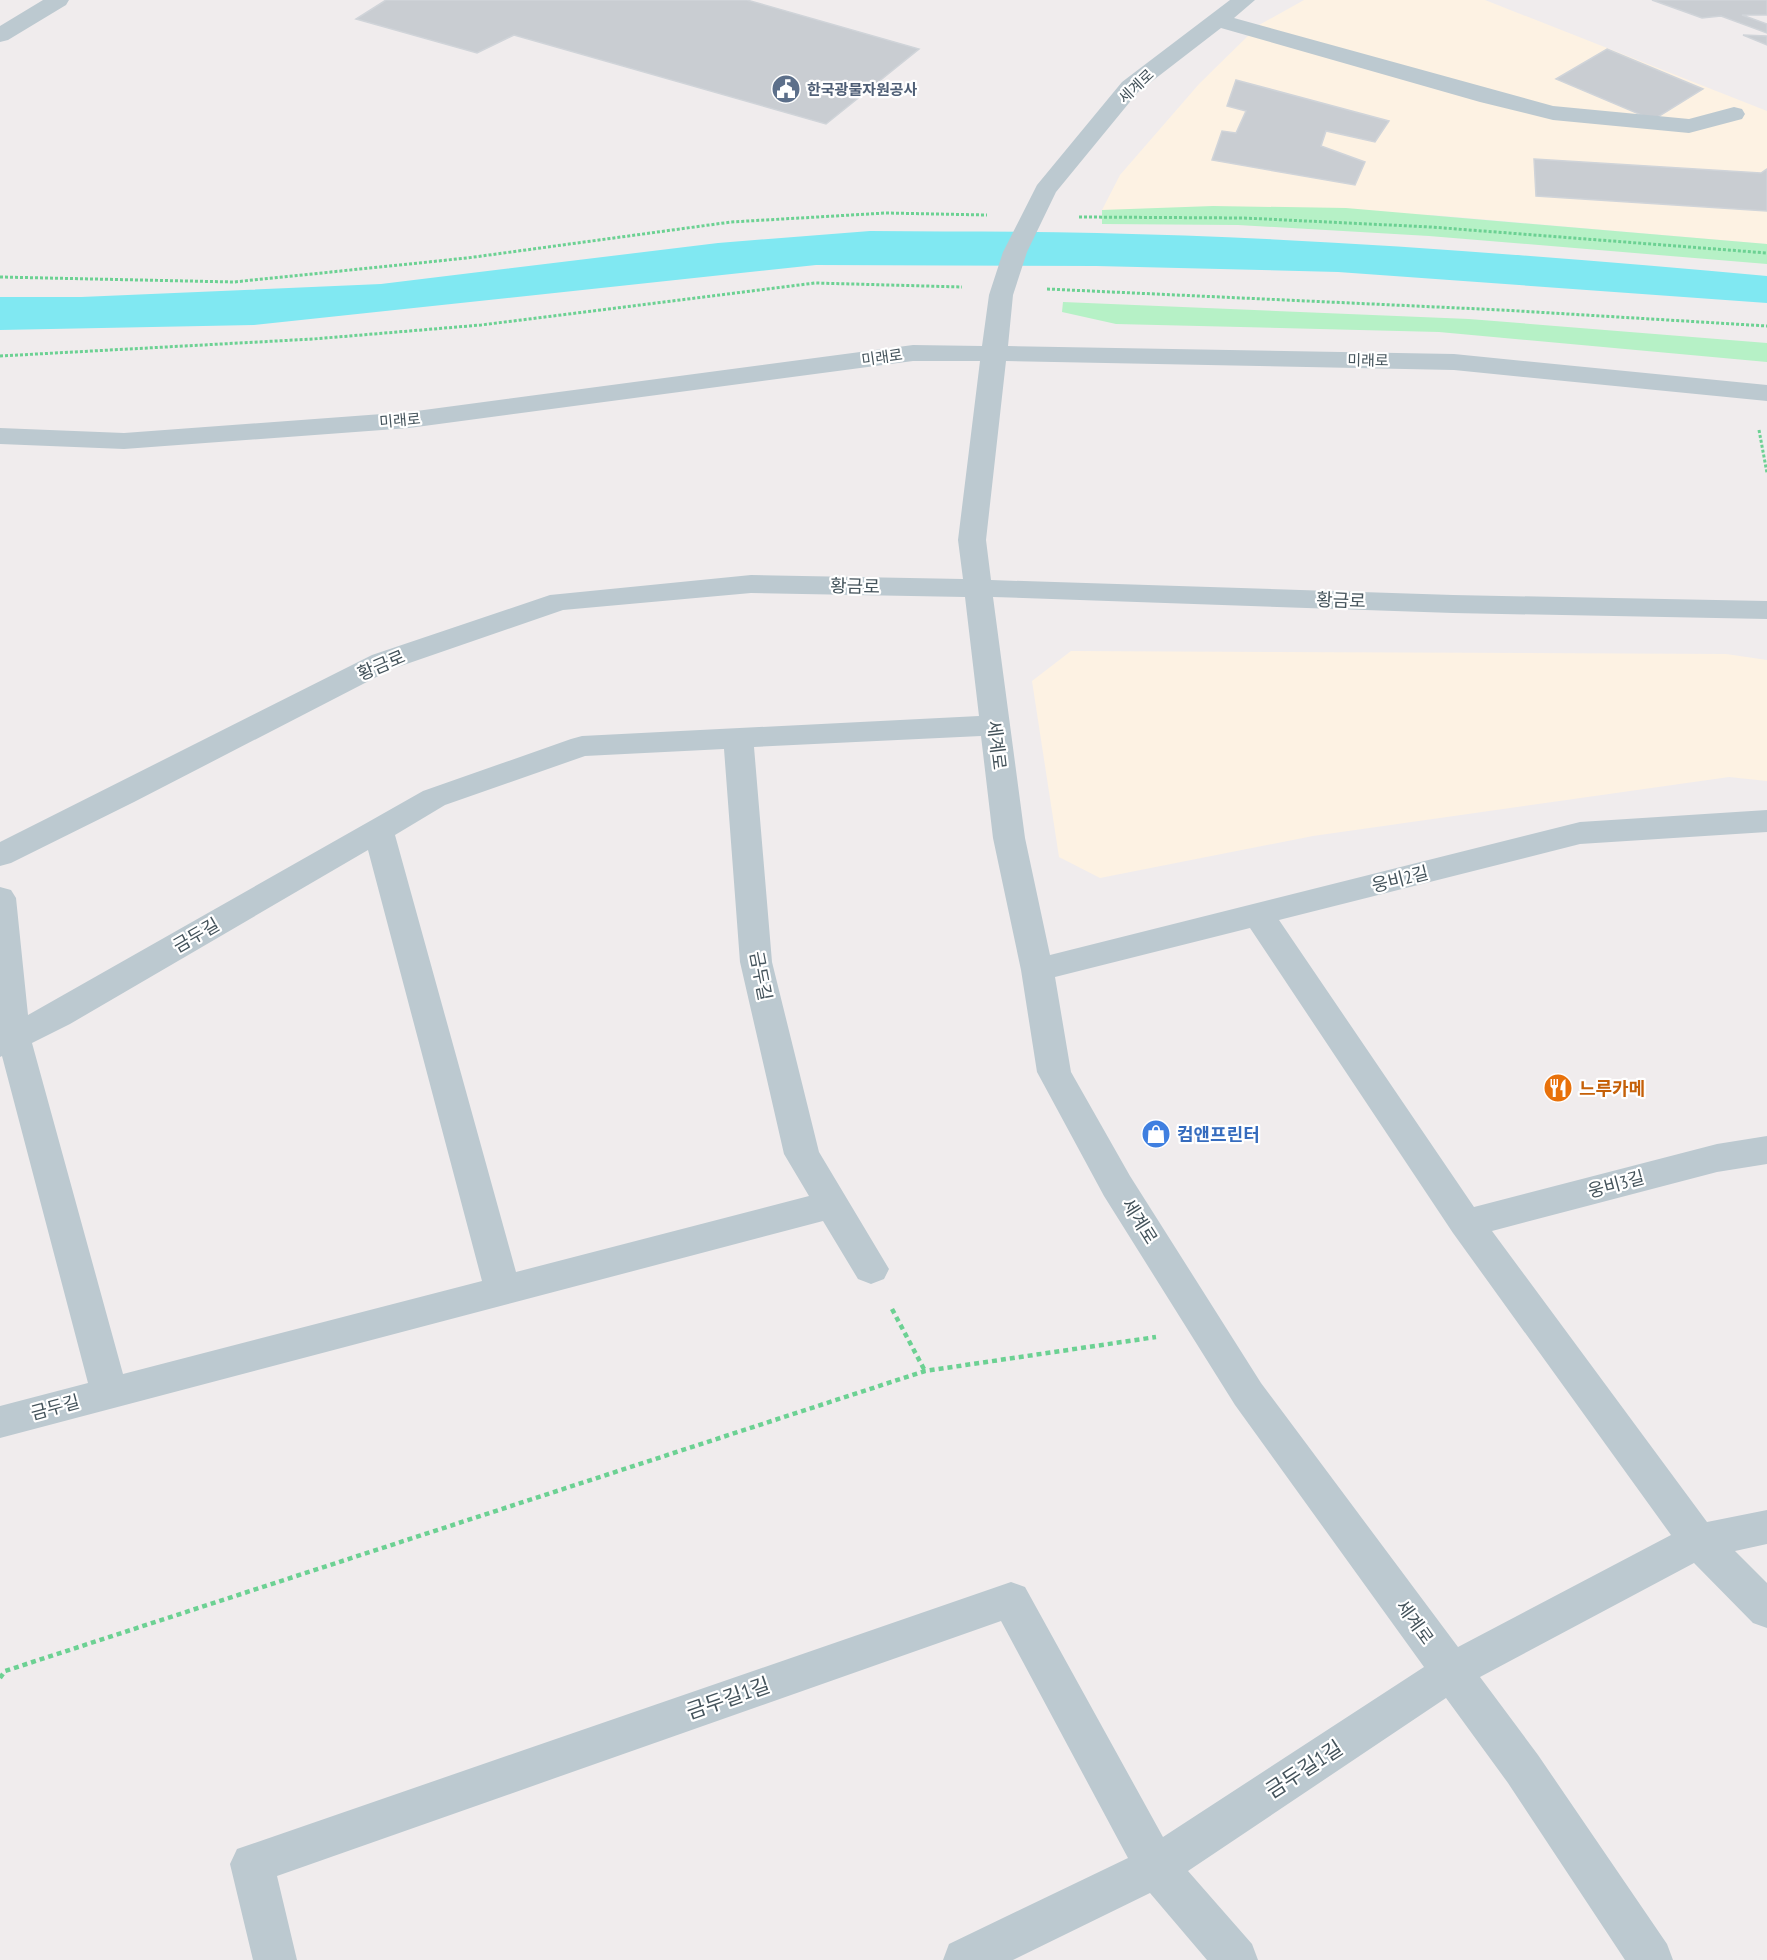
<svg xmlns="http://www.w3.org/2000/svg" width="1767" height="1960" font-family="'PT Sans Narrow','Noto Sans KR',sans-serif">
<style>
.commercial{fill:#fdf2e3}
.green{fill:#b6f1c6}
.water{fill:#80e8f2}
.building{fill:#c9cdd2;stroke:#d0d4d9;stroke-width:1.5}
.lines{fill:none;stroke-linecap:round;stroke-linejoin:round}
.path-far1{stroke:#6cd193;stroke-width:3;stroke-dasharray:3 2;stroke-linecap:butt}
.path{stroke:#6cd193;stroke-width:4.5;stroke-dasharray:5 4;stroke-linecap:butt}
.minor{fill:#bcc9d0;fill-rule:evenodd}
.labels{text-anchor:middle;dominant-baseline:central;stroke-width:4.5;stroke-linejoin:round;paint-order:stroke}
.far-street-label{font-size:15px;fill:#44535b;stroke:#fff}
.far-service-label{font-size:15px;font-weight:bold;fill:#4e5e75;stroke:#fff;text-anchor:start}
.street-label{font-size:18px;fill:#44535b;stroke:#fff}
.food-label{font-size:18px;font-weight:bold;fill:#c56008;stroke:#fff;text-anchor:start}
.shop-label{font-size:18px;font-weight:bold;fill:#366cbe;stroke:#fff;text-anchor:start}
.near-street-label{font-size:21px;fill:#44535b;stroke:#fff}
</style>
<rect width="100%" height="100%" fill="#f0eced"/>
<!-- commercial -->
<path class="commercial" d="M1304 0H1485L1767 111V244L1433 215 1102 210 1120 175 1199 84 1259 25Z
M1071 651 1726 654 1767 660V781L1729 777 1313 836 1100 878 1059 857 1032 681Z"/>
<!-- green -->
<path class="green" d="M1213 206 1346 208 1767 244V264L1429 236 1238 225 1102 224V210Z
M1063 302 1469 319 1767 343V362L1439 332 1116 324 1062 312Z"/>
<!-- water -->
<path class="water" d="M870 231C946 232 1021 231 1097 233 1321 238 1544 256 1767 276V303L1338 272 1096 266 816 265 254 325 0 330V297H81L381 284 718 243Z"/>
<!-- building -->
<path class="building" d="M386 0H747L919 49 826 124 514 35 477 53 356 19Z
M1652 0H1767V15H1742L1767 24V33L1721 16 1702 18Z
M1743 35 1767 36V45Z
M1607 49 1703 89 1653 120 1556 79Z
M1236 80 1389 121 1375 142 1326 131 1321 146 1365 162 1355 185 1212 160 1222 131 1236 133 1246 111 1227 106Z
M1534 159 1761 173 1767 169V211L1536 196Z"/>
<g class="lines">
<!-- path-far1 -->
<path class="path-far1" d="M1079 217 1244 218 1431 227 1767 253
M0 277 234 282 467 258 731 222 886 213 987 215
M1047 289 1502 310 1767 326
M0 356 313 339 481 325 815 283 962 287
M1759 430 1767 473"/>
<!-- path -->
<path class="path" d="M892 1309 925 1371
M0 1678 5 1671 925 1371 1156 1337"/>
<!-- minor -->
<path class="minor" d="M43 0H69L66 5 8 40 0 42V26Z
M1230 0H1255L1234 18 1553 106 1689 119 1734 107 1742 109 1745 114 1742 119 1689 133 1553 120 1480 102 1221 28 1138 92 1056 192 1027 252 1013 295 1008 346 1454 354 1767 385V401L1454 370 1006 361 986 540 991 580 1453 595 1767 601V619L1453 613 993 597 1025 838 1050 955 1580 822 1767 810V832L1580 844 1279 920 1474 1207 1717 1144 1767 1136V1164L1717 1172 1492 1231 1707 1522 1767 1510V1544L1735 1551 1767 1583V1628L1753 1623 1694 1563 1480 1677 1538 1755 1667 1944 1673 1960H1625L1508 1783 1446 1698 1188 1871 1252 1944 1258 1960H1207L1150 1893 1013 1960H943L949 1944 1128 1858 1001 1621 277 1876 297 1960H253L230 1864 237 1849 1011 1582 1025 1587 1163 1837 1424 1667 1235 1405 1104 1196 1037 1072 1021 970 993 838 981 736 754 747 772 962 819 1152 889 1269 884 1279 871 1284 858 1279 823 1221 0 1438V1406L88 1383 2 1056 0 1057V887L11 890 16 898 28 1015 423 791 571 739 582 736 979 716 965 597 751 593 563 610 392 669 134 802 11 863 0 866V842L372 655 550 595 751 575 963 579 958 540 980 361H913L409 428 124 449 0 444V428L124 433 409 412 913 345 982 346 989 295 1003 252 1037 185 1122 82ZM724 749 740 962 784 1154 809 1196 516 1272 395 835 445 805 585 756ZM368 850 482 1281 123 1374 32 1043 70 1024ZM1250 928 1453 1233 1671 1535 1458 1647 1261 1383 1130 1176 1071 1072 1055 977Z"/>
</g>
<!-- icons -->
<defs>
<g id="civic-disc" transform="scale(1.5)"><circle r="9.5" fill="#5c6f8a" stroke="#fff"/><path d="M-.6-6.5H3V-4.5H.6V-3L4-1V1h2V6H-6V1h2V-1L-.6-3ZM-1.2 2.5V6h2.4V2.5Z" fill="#fff"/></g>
<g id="restaurant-disc" transform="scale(1.5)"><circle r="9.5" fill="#e8710a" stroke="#fff"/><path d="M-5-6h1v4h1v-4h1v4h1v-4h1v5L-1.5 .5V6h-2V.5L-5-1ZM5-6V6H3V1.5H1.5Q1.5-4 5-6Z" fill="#fff"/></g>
<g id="shop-disc" transform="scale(1.5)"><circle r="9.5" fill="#3f7fe0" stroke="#fff"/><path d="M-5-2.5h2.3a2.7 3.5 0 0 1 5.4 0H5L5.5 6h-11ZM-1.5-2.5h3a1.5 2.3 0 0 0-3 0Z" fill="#fff"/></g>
</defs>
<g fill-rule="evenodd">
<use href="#civic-disc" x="786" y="89"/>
<use href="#restaurant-disc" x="1558" y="1088"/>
<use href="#shop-disc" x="1156" y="1134"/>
</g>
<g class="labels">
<!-- far-street labels -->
<g class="far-street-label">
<text transform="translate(1136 86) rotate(-43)">세계로</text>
<text transform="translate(882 357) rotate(-8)">미래로</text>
<text transform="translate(1368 360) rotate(1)">미래로</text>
<text transform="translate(400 420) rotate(-5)">미래로</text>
</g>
<!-- far-service labels -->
<g class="far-service-label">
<text x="807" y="89">한국광물자원공사</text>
</g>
<!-- street labels -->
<g class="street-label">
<text transform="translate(855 586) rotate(1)">황금로</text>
<text transform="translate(1341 600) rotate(2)">황금로</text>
<text transform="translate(381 665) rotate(-23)">황금로</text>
<text transform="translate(997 745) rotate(83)">세계로</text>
<text transform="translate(1400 879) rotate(-14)">웅비2길</text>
<text transform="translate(196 935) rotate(-30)">금두길</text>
<text transform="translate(761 976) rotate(79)">금두길</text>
<text transform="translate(1616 1184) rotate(-15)">웅비3길</text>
<text transform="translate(1140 1221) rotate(58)">세계로</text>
<text transform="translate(55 1407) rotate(-15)">금두길</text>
<text transform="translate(1415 1622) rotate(54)">세계로</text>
</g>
<!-- food labels -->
<g class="food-label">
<text x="1579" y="1088">느루카메</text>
</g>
<!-- shop labels -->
<g class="shop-label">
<text x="1177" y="1134">컴앤프린터</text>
</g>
<!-- near-street labels -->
<g class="near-street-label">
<text transform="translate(728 1698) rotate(-19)">금두길1길</text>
<text transform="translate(1304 1769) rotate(-33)">금두길1길</text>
</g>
</g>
</svg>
